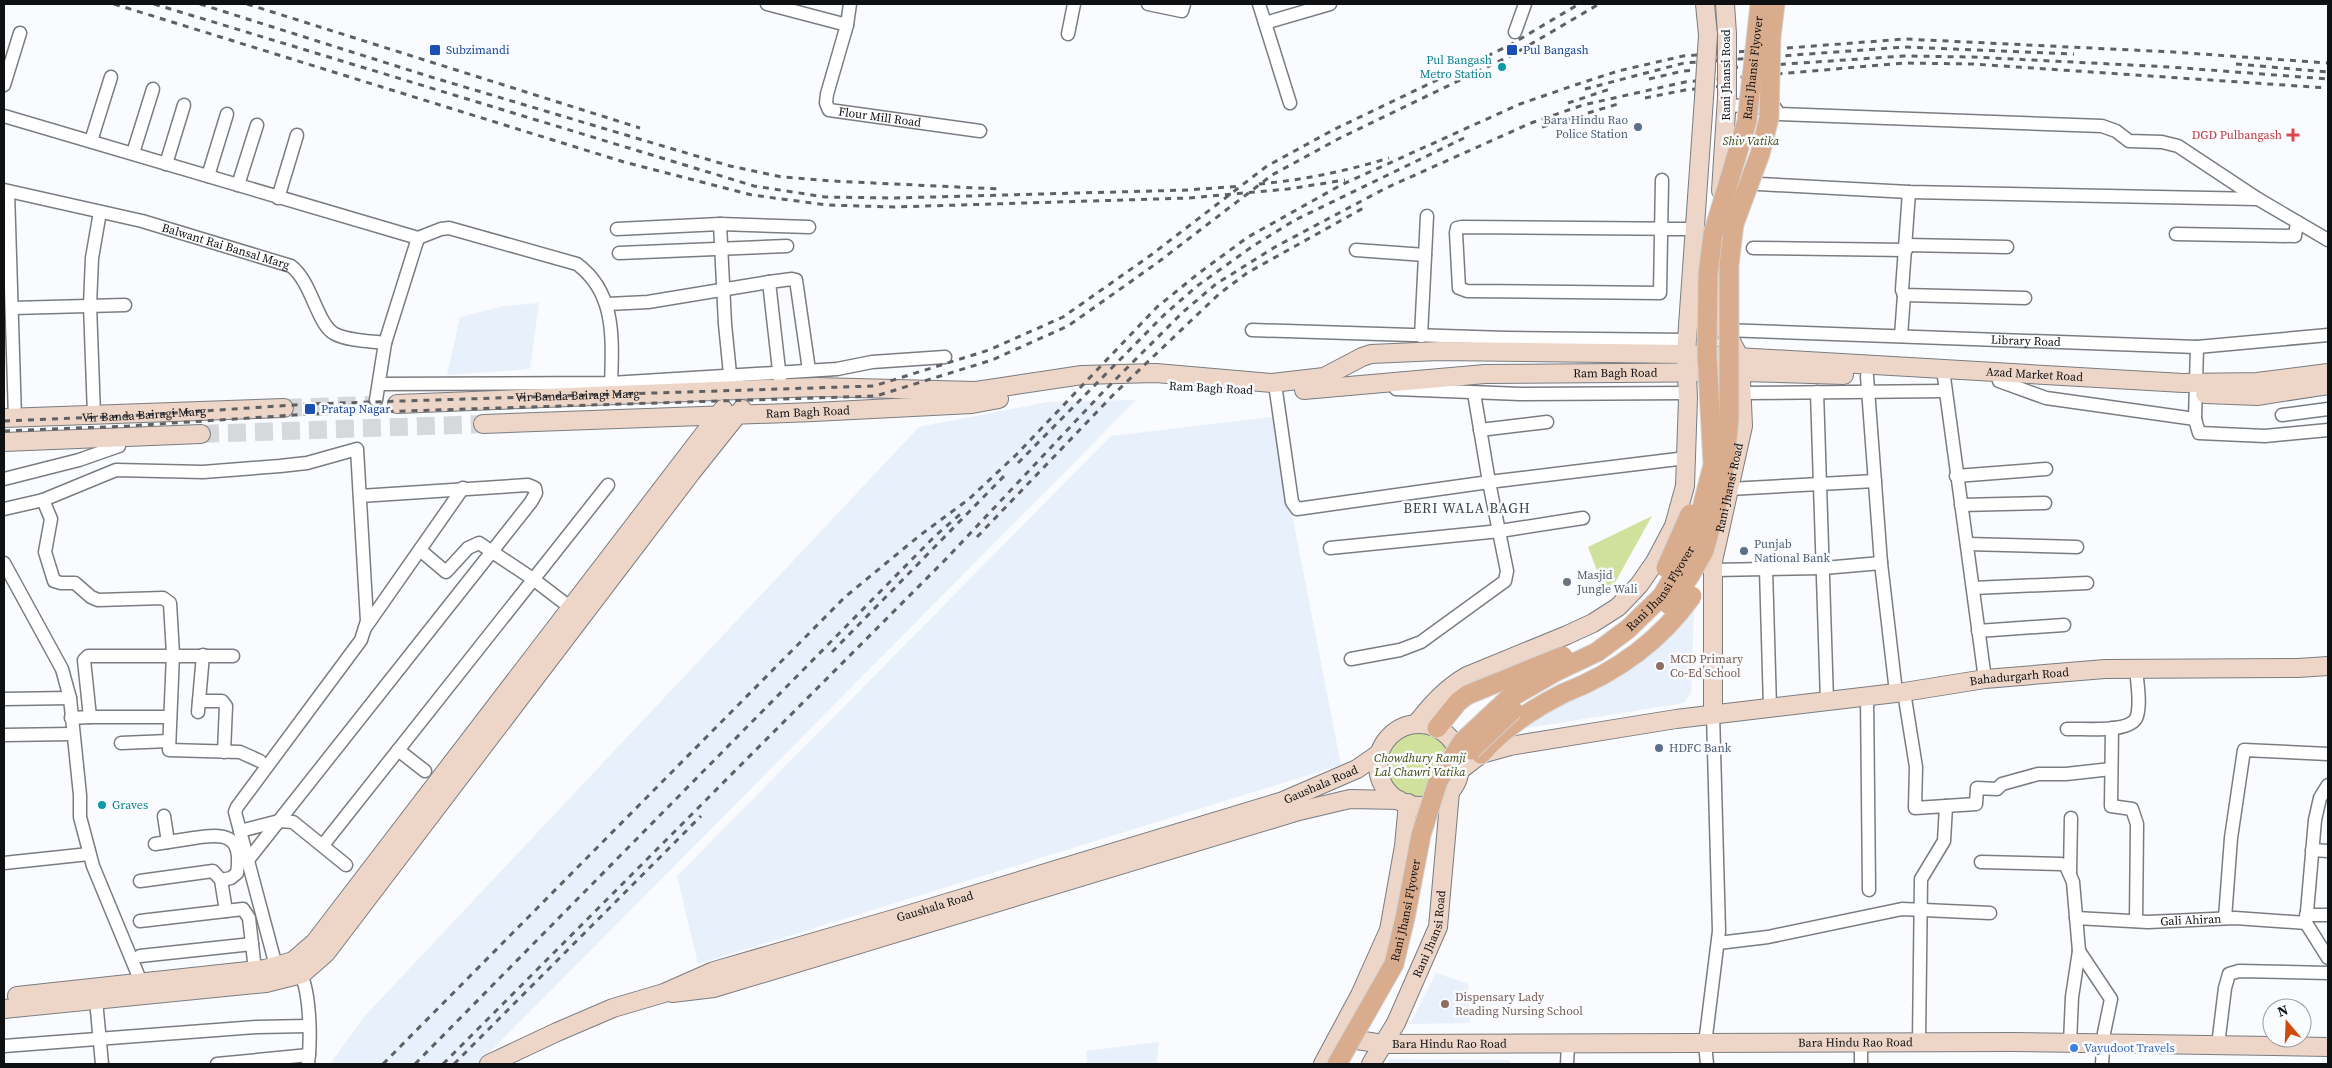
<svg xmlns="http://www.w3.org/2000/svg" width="2332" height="1068" font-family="'Source Serif 4',serif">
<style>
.built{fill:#e7f0fb}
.green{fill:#cfe19c}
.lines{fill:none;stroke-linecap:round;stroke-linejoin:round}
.secondary-tunnel{stroke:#d6d8db;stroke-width:18;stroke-dasharray:18 9;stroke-linecap:butt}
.street-casing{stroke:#797d81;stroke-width:15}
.secondary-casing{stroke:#797d81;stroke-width:20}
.primary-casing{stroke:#d4d4d4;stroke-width:21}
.street{stroke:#fff;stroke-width:12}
.secondary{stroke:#edd5c7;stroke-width:18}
.primary{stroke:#daac8e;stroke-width:19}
.rail{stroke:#5f6063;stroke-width:3;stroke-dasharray:6 6;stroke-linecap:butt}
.secondary-bridge-casing{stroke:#797d81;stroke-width:20;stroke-linecap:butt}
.primary-bridge-casing{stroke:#d4d4d4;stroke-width:21;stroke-linecap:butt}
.secondary-bridge{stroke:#edd5c7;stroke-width:18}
.primary-bridge{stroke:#daac8e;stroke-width:19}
.transit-dot{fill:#1a4fb4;stroke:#f9fbfe;stroke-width:2}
.culture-dot{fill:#0f9aa8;stroke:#f9fbfe;stroke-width:2}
.service-dot{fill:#5c6f8a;stroke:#f9fbfe;stroke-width:2}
.health-dot{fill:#e0444e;stroke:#f9fbfe;stroke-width:2}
.worship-dot{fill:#6b7280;stroke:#f9fbfe;stroke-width:2}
.education-dot{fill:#8d6e63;stroke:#f9fbfe;stroke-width:2}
.shop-dot{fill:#3f7fe0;stroke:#f9fbfe;stroke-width:2}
.labels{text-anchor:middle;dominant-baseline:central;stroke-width:5;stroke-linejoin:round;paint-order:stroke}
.transit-label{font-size:12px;fill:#164399;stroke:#f9fbfe;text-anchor:start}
.culture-label{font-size:12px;fill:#0d838f;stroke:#f9fbfe;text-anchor:end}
.street-label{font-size:12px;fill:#0f1012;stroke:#f9fbfe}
.service-label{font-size:12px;fill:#4e5e75;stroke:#f9fbfe;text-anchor:start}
.health-label{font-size:12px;fill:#be3a42;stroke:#f9fbfe;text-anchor:end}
.park-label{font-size:12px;font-style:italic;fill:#3a4607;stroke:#f9fbfe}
.worship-label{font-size:12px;fill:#5b616d;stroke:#f9fbfe;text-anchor:start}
.education-label{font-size:12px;fill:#785e54;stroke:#f9fbfe;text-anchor:start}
.shop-label{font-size:12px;fill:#366cbe;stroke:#f9fbfe;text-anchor:start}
.neighbourhood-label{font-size:14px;letter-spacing:1px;fill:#3b3e42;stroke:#f9fbfe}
</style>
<rect width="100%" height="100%" fill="#f9fbfe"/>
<!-- built -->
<path class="built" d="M539 303 530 369 447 375 460 317 504 306Z
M1136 400 478 1064H330L363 1018 919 427 1048 402Z
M1273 417 1341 765 698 964 677 876 1111 436Z
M1689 611H1694L1691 693 1684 703 1521 729Z
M1436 973 1468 984 1470 1023 1410 1024Z
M1159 1042 1157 1064H1087L1086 1051Z
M1389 1059 1510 1060V1064H1386Z"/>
<!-- green -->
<path class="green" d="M1652 516 1607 597 1588 547Z
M1387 764a33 33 0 1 1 66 0a33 33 0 1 1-66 0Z"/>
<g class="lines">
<!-- secondary-tunnel -->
<path class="secondary-tunnel" d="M284 408 397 404
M201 434 483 424"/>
<!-- street casing -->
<g class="street-casing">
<g id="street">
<path d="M767 4 847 25"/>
<path id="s1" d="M850 4 847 25 827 94 826 103 829 110 980 131"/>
<path d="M1148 4 1182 11 1184 4"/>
<path d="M1259 4 1290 103"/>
<path d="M1265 23 1330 4"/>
<path d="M1515 32 1525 4"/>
<path d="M1068 34 1074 4"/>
<path d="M4 85 20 33"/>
<path d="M1726 105 1775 108 1779 114 2102 126 2116 131 2129 141 2162 142 2178 146 2258 199 2328 240"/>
<path d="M4 116 418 238 441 229 449 228 577 264C620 296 611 348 611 395"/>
<path d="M91 141 111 77"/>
<path d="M133 153 153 89"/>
<path d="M166 164 184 105"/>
<path d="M208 176 227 114"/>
<path d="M1662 180 1660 293 1467 291 1459 288 1456 233 1457 228 1462 227 1695 229"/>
<path d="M1759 184 1909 192 2258 199"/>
<path d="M238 185 257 125"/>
<path id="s2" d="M4 190 142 221 291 266C312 282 317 325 335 334 349 341 369 341 385 343L376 400"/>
<path d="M8 192 15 418"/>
<path d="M1909 192 1902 290 1904 295 2025 298"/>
<path d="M278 198 297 135"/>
<path d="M720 224 725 324 731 384"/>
<path d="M617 229 720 224 809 227"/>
<path d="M2176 234 2295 236 2297 222"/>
<path d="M1906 245 2007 247"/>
<path d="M1753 248 1906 250"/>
<path d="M1356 250 1425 255"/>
<path d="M619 253 787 246"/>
<path d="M608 304 648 302 769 282"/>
<path d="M12 308 125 305"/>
<path d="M1252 330 1506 338 1687 340"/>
<path id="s3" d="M1724 330 2197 347 2328 335"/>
<path d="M1421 336 1427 216"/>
<path d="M1901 336 1904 295"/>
<path d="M385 343 418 238"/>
<path d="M2197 347 2195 419 2199 433 2265 436 2328 430"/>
<path d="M1867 376 1881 563 1896 692"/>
<path d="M1944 377 1985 679"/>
<path d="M780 379 769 282 792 279 796 280 809 370"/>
<path d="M1999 381 2046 398 2195 419"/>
<path d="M379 384 611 383 837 369 872 362 945 357"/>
<path d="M1396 389 1520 394 1687 393"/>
<path d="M1276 391 1292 502 1297 509 1489 482 1686 458"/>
<path d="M1817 392 1827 701"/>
<path d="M1742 393 1945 391"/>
<path d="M94 415 90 305 92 258 100 212"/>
<path d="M2282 415 2328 409"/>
<path d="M1480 430 1547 422"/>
<path d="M1956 476 2046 469"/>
<path d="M4 479 79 460 119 446"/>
<path d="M1729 489 1875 481"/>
<path d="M43 500 51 519 45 552 54 581 61 583H75L91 597 98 600 163 598 170 603 173 654 169 750 240 752 260 761"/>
<path d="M1961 505 2045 503"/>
<path d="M4 509 43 500 116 470 203 472 280 466 307 463 357 449 367 621 361 640 237 807 235 812 276 966"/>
<path d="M1967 544 2077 547"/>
<path d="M1330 548 1500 531 1583 518"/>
<path d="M420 550 446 572 468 548 479 543 533 579 571 608"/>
<path d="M4 563 62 669 70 698 80 795V817L93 866 141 982"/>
<path d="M1766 569 1770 707"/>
<path d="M1713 570 1824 568 1881 563"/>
<path d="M1973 588 2087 583"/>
<path d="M365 628 463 488"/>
<path d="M1978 631 2064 625"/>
<path d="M1351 659 1400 650 1421 642 1505 581 1507 571 1489 482 1474 393"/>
<path d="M1904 692 1916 767 1915 808 1946 806 1944 841 1921 879 1919 1043"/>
<path d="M1867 696 1869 890"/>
<path d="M4 699 70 698"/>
<path d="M199 701H222L226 706 224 752"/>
<path d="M198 712 203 655"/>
<path d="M90 717H170"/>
<path d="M71 718 90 717 84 660 88 656H233"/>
<path d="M2112 728 2111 806 2132 809 2137 824 2136 921"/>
<path d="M2067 729C2083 728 2132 734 2137 716 2141 702 2137 683 2136 668"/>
<path d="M4 735 72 734"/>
<path d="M121 743 169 741"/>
<path d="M398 750 425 771"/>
<path d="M2328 785 2320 798 2315 820 2306 923 2328 958"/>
<path d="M1946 806 1976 804 1977 788 1997 789 2002 784 2038 774H2066L2111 769"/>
<path d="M164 816 168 842"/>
<path d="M240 831 279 821 293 822 346 865"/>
<path d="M155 844C168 842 181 840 194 838 224 833 243 834 237 873L231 878 221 880"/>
<path d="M323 845 608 485"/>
<path d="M2312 850 2328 851"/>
<path d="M248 860 531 502 536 493 535 488 528 485 360 496"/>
<path d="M1981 862 2061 864 2066 866 2073 882 2079 951 2072 997 2070 1043"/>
<path d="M4 863 89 854"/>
<path d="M2070 873 2071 818"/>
<path d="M140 881 213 871 221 880 226 911"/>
<path d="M2306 915H2328"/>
<path id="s4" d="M2076 918 2148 922 2235 918 2306 923"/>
<path d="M2225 918 2231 838 2244 750 2328 754"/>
<path d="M140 921 243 909 249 918 255 970"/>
<path d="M1718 943 1768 937 1902 909 1990 913"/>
<path d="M2079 951 2111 999 2104 1033 2102 1064"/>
<path d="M140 956 252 944"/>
<path d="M297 967C311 986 311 1041 308 1064"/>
<path d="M96 1000 102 1064"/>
<path d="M1861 1043V1064"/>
<path d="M2218 1045 2225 988 2229 974 2239 971 2328 973"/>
<path d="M4 1046 257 1027 308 1026"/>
<path d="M217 1064 309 1055"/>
<path d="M1567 1064 1568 1044"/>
<path d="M1707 1064 1705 1044 1719 931 1713 714"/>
</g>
</g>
<!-- secondary casing -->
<g class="secondary-casing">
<g id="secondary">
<path d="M1705 4 1708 35"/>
<path d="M1725 4 1727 34"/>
<path d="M1721 191 1727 97"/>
<path id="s5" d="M1304 390 1485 374 1742 372 1844 375"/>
<path d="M2205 394 2257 396 2328 385"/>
<path id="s6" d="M397 404 816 387 976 391 1082 375 1156 373 1272 383 1324 377 1362 357 1371 354 1439 351 1686 354 2183 383 2257 382 2328 373"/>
<path d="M4 418 284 408"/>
<path id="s7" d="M483 424 814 412 972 404 999 399"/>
<path d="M4 442 201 434"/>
<path id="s8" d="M1713 714V561L1743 426 1740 358 1719 319 1718 245"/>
<path d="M1416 724C1432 704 1446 688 1467 676L1567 635 1593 623 1618 607 1639 585 1655 562 1674 526 1685 486 1688 398 1686 354 1704 98"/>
<circle cx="1419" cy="765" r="41"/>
<path id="s9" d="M1459 771 1481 754 1510 746 1676 719 1904 692 1985 679 2105 669 2298 668 2328 666"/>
<path d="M672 993 714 988 1299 811 1350 799 1399 800"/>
<path d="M17 996 265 969 293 961 315 942 723 409"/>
<path d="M4 1009 266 983 302 974 326 953 691 473 742 409"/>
<path id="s10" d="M1338 1037 1383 1044 2013 1042 2328 1047"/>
<path id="s11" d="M489 1064 557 1032 613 1008 664 993 714 971 897 918 1283 801 1357 769 1380 753"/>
<path d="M1323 1064 1360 995 1389 930 1404 846 1408 803"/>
<path id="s12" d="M1371 1064 1396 1023 1438 927 1450 792"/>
</g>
</g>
<!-- primary casing -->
<g class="primary-casing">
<path id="primary" d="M1437 728 1458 702 1467 695
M1481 754C1504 727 1532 709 1564 693"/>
</g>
<!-- street -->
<use href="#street" class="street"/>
<!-- secondary -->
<use href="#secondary" class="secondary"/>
<!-- primary -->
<use href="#primary" class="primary"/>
<!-- rail -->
<g class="rail">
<path d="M114 4 624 162 752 195 827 205 894 207 1189 198 1288 189 1345 180"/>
<path d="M154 4 754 186 825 197 895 198 1188 190 1242 186"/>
<path d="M200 4 431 77 730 166 782 177 832 181 999 189"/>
<path d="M247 4 640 128"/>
<path d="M2236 64 2328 72"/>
<path d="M1649 79 1683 71 1904 56 1973 57 2170 67 2328 79"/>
<path d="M1585 89 1684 63 1905 47 2074 54"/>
<path d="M1645 98 1685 90 1724 86"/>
<path d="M1568 103 1613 88"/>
<path d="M1542 127 1621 103"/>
<path d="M1259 184C1304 180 1346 171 1389 158"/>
<path id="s13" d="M4 421 128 416 309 404 874 386 989 350 1063 317 1151 255 1267 166 1335 129 1510 45 1579 4"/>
<path d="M4 431 128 426 310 414 876 396 992 360 1068 326 1157 263 1272 175 1340 138 1514 54 1599 4"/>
<path d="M1018 463 1164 315 1197 286 1253 246 1295 220 1464 138"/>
<path d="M977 537 1115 393 1219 294 1247 273 1367 206"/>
<path d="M832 652 1007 473"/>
<path d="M383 1064 845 597 919 536 969 499 1017 454 1157 307 1199 273 1248 237 1341 185 1520 104 1578 84 1618 71 1683 56 1905 39 2173 52 2328 63"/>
<path d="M415 1064 935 536 964 511"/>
<path d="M443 1064 947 558 1102 393 1183 312 1216 284 1275 247 1386 188 1531 123 1583 105 1685 82 1904 63 1973 64 2328 88"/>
<path d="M454 1064 701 816"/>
</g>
<!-- secondary-bridge casing -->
<g class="secondary-bridge-casing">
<path id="secondary-bridge" d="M1727 97V34
M1704 98 1708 35"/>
</g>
<!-- primary-bridge casing -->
<g class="primary-bridge-casing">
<g id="primary-bridge">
<path d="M1666 568 1690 514"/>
<path d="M1669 605 1689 577 1704 551 1723 482 1729 419V265L1734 224 1760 154 1769 118 1771 37 1775 4"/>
<path d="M1564 693C1615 673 1660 641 1692 596"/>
<path d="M1467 695 1563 656"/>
<path d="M1471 750 1513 710"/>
<path id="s14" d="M1337 1064 1394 964 1405 918 1421 835 1438 781 1462 742 1508 699 1557 671 1597 652 1628 629 1662 596 1692 546 1713 465 1707 354 1708 275 1713 234 1747 121 1760 4"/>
</g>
</g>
<!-- secondary-bridge -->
<use href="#secondary-bridge" class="secondary-bridge"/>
<!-- primary-bridge -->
<use href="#primary-bridge" class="primary-bridge"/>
</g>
<!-- markers -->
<g class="transit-dot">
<rect x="429" y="44" width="12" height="12" rx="2.5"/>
<rect x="1506" y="44" width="12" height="12" rx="2.5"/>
<rect x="304" y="403" width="12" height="12" rx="2.5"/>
</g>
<g class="culture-dot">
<circle cx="1502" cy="67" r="5"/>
<circle cx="102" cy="805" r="5"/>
</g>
<g class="service-dot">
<circle cx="1638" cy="127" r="5"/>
<circle cx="1744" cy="551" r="5"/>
<circle cx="1659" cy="748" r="5"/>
</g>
<path class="health-dot" d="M2290.5 127.5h5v5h5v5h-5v5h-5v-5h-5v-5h5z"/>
<circle class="worship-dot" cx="1567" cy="582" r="5"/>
<g class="education-dot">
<circle cx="1660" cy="666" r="5"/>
<circle cx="1445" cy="1004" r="5"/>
</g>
<circle class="shop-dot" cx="2074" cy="1048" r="5"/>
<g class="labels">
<!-- transit labels -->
<g class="transit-label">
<text x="446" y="50">Subzimandi</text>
<text x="1523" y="50">Pul Bangash</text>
<text x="321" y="409">Pratap Nagar</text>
</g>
<!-- culture labels -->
<g class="culture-label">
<text x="1492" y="60">Pul Bangash<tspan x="1492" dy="14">Metro Station</tspan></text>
<text x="112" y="805" text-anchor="start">Graves</text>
</g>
<!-- street labels -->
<g class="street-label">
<text stroke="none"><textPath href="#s14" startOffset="1144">Rani Jhansi Flyover</textPath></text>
<text transform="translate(1726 75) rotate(-90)">Rani Jhansi Road</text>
<text stroke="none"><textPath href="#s1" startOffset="161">Flour Mill Road</textPath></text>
<text stroke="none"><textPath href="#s2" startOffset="229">Balwant Rai Bansal Marg</textPath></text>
<text stroke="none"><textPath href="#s3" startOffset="302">Library Road</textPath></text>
<text stroke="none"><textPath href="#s5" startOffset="312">Ram Bagh Road</textPath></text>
<text stroke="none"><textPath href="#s6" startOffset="1646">Azad Market Road</textPath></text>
<text transform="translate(1211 388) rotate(3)">Ram Bagh Road</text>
<text stroke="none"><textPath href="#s13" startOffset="574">Vir Banda Bairagi Marg</textPath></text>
<text stroke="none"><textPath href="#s7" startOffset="325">Ram Bagh Road</textPath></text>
<text stroke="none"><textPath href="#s13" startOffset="140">Vir Banda Bairagi Marg</textPath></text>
<text stroke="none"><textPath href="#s8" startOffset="228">Rani Jhansi Road</textPath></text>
<text stroke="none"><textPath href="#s14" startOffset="604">Rani Jhansi Flyover</textPath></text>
<text stroke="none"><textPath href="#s9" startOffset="572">Bahadurgarh Road</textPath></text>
<text stroke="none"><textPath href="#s11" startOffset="879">Gaushala Road</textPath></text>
<text stroke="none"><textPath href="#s11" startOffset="474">Gaushala Road</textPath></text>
<text stroke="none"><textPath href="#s14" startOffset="170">Rani Jhansi Flyover</textPath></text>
<text stroke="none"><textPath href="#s4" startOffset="115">Gali Ahiran</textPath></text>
<text stroke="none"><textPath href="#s12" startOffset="144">Rani Jhansi Road</textPath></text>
<text stroke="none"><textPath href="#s10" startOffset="518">Bara Hindu Rao Road</textPath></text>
<text stroke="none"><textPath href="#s10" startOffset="112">Bara Hindu Rao Road</textPath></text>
</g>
<!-- service labels -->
<g class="service-label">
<text x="1628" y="120" text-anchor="end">Bara Hindu Rao<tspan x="1628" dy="14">Police Station</tspan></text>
<text x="1754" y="544">Punjab<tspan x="1754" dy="14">National Bank</tspan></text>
<text x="1669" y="748">HDFC Bank</text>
</g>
<!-- health labels -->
<g class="health-label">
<text x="2282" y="135">DGD Pulbangash</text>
</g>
<!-- park labels -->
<g class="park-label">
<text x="1751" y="141">Shiv Vatika</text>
<text x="1420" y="758">Chowdhury Ramji<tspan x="1420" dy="14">Lal Chawri Vatika</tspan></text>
</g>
<!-- worship labels -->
<g class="worship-label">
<text x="1577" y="575">Masjid<tspan x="1577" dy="14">Jungle Wali</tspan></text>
</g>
<!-- education labels -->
<g class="education-label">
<text x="1670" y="659">MCD Primary<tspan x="1670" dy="14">Co-Ed School</tspan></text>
<text x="1455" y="997">Dispensary Lady<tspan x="1455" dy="14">Reading Nursing School</tspan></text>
</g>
<!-- shop labels -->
<g class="shop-label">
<text x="2084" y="1048">Vayudoot Travels</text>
</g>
<!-- neighbourhood labels -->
<g class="neighbourhood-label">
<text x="1467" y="508">BERI WALA BAGH</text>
</g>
</g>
<!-- border -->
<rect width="2332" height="1068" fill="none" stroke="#0f1012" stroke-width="10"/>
<!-- north arrow -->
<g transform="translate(2287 1023) rotate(341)"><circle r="24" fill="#f9fbfe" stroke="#9b9da0"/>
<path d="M0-4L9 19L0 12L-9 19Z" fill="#d04a0c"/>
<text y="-8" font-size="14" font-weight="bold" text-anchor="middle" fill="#0f1012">N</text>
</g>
</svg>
